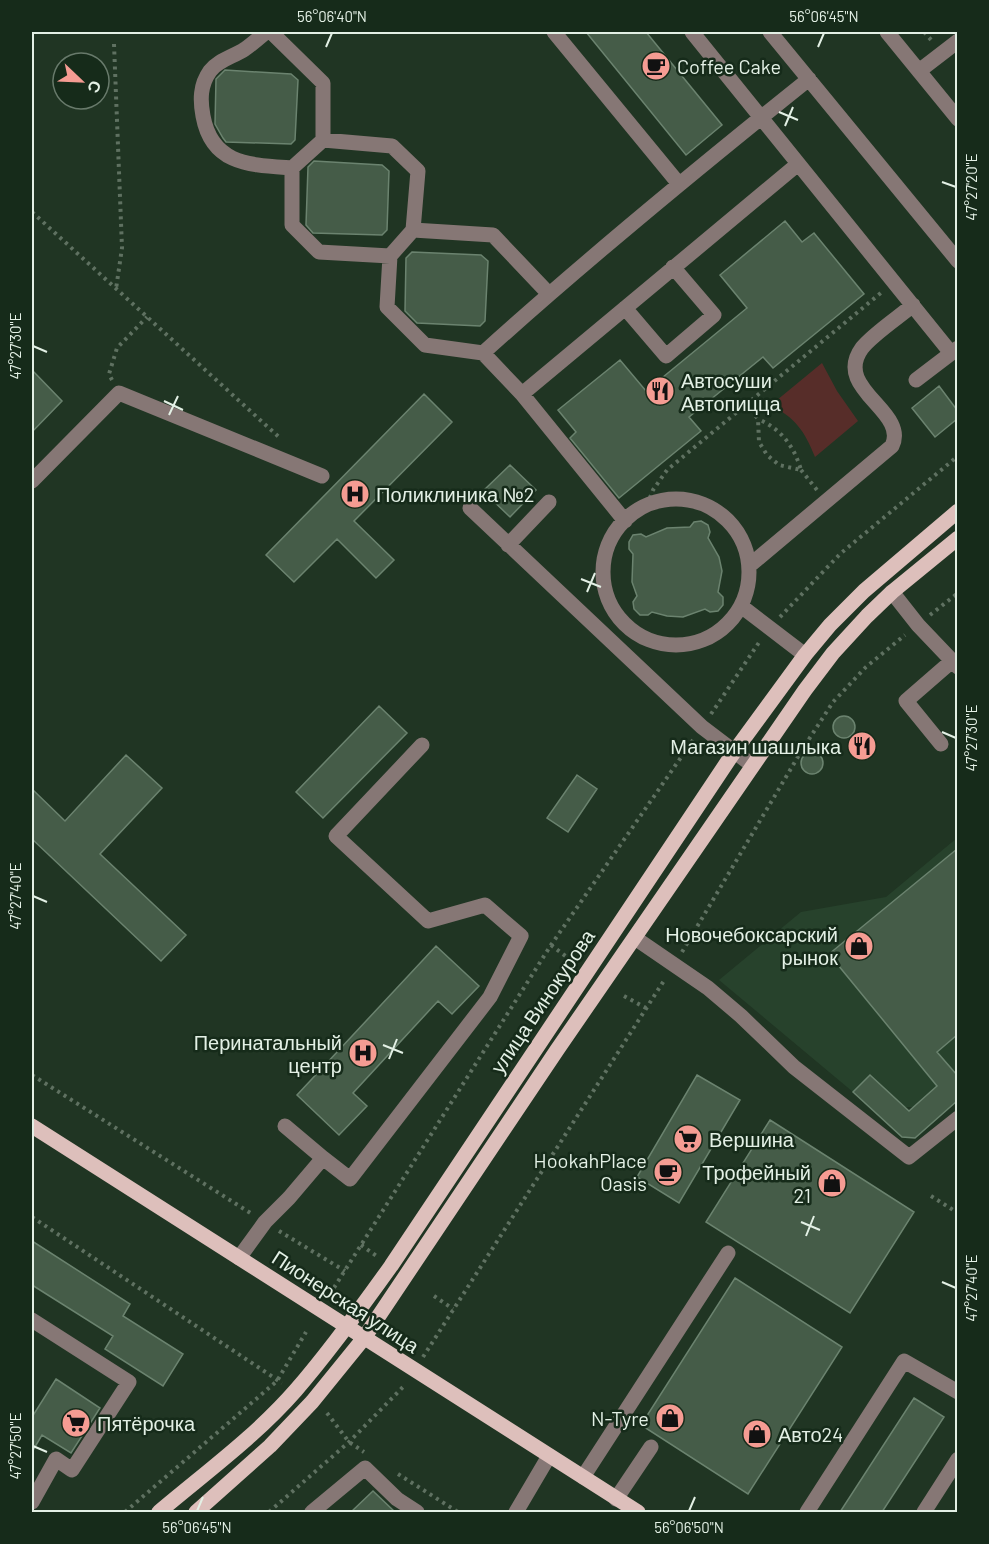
<svg xmlns="http://www.w3.org/2000/svg" width="989" height="1544" font-family="Barlow,sans-serif">
<style>
.built{fill:#27422c}
.green{fill:#572d29}
.building{fill:#455c48;stroke:#6b836f;stroke-width:1.5}
.lines{fill:none;stroke-linecap:round;stroke-linejoin:round}
.path{stroke:#5f7161;stroke-width:4;stroke-dasharray:3 4.5;stroke-linecap:butt}
.minor{stroke:#867775;stroke-width:15}
.major{stroke:#ddbfbb;stroke-width:15}
.ticks{fill:none;stroke:#e3f0e5;stroke-width:2}
.labels{text-anchor:middle;dominant-baseline:central;stroke-width:5;stroke-linejoin:round;paint-order:stroke}
.poi-label{font-size:20px;fill:#e3f0e5;stroke:#162b1a;text-anchor:start}
.street-label{font-size:20px;fill:#e3f0e5;stroke:#162b1a}
.neatline{fill:none;stroke:#e3f0e5;stroke-width:2}
.ticks-label{font-size:15px;text-anchor:middle;fill:#e3f0e5}
</style>
<rect width="100%" height="100%" fill="#203523"/>
<!-- built -->
<path class="built" d="M957 838V1068L913 1107H905L870 1075 853 1092 719 980 801 912 886 897Z"/>
<!-- green -->
<path class="green" d="M822 363 837 391 858 421 815 457C804 430 796 419 771 405Z"/>
<!-- building -->
<path class="building" d="M586 32H646L722 125 686 155Z
M225 70 291 74 298 80 295 140 291 144 226 142 223 138 215 124 216 79Z
M314 161 382 165 389 171 387 230 382 235 313 233 306 225 308 167Z
M785 221 802 242 814 233 864 294 773 368 763 357 689 417 701 431 619 498 570 438 576 432 558 410 620 360 646 391 747 308 720 275Z
M412 252 481 255 488 261 485 321 480 326 417 323 405 311 406 258Z
M32 370 62 401 32 432Z
M939 386 957 410V419L935 437 912 408Z
M424 394 452 422 354 521 394 560 376 578 337 539 294 582 266 555Z
M510 465 536 490 510 517 483 491Z
M701 521 708 525 710 532 708 538 719 557 722 571 718 592 723 597V605L718 611 710 612 705 609 683 617 667 616 652 612 648 615H640L634 609 633 602 637 596 632 582 633 554 629 549V542L633 535 641 534 646 537 667 528 690 527 694 522Z
M379 706 407 733 323 818 296 792Z
M833 727a11 11 0 1 1 22 0a11 11 0 1 1-22 0Z
M801 763a11 11 0 1 1 22 0a11 11 0 1 1-22 0Z
M126 755 162 788 100 854 186 935 161 961 32 839V789L65 821Z
M577 775 597 789 568 832 547 818Z
M957 849V1035L937 1052 957 1075V1101L915 1138 902 1137 853 1092 870 1075 909 1111 937 1086 829 954Z
M436 946 479 986 452 1014 438 1001 353 1093 367 1106 339 1135 297 1095Z
M697 1075 740 1100 679 1203 637 1177Z
M770 1120 914 1212 850 1313 706 1222Z
M32 1241 130 1304 123 1316 183 1354 163 1386 105 1349 113 1336 32 1285Z
M735 1278 842 1347 748 1494 641 1425Z
M56 1379 100 1408 71 1453 42 1435 32 1452V1417Z
M914 1398 944 1417 882 1512H840Z
M373 1491 395 1512H351Z"/>
<g class="lines">
<!-- path -->
<path class="path" d="M924 32 933 42
M114 44 122 248 116 289
M32 212 281 439
M112 380 109 374 117 348 147 317
M746 404 758 419 759 442 767 455 779 465 801 470C794 446 781 429 758 419
M801 470 817 490
M647 505 653 490 667 470 882 292
M930 615 958 593
M780 617 840 554 958 456
M711 714 760 641
M551 945 576 964
M682 952 802 750 833 702 866 667 905 635
M624 996 646 1008
M32 1075 252 1214
M931 1196 958 1213
M32 1217 282 1383
M279 1231 345 1271
M361 1245 378 1257
M330 1294 551 945 693 740
M434 1296 453 1309
M423 1357 665 979
M327 1413 349 1442 364 1452
M398 1474 458 1512
M125 1512 277 1381 306 1332
M269 1512 349 1442 403 1387"/>
<!-- minor -->
<path class="minor" d="M266 32C259 38 252 44 245 49 233 57 218 60 210 71 200 85 200 100 203 116 212 165 250 165 292 168
M271 32 323 83V140L292 168V225L319 252 390 256
M554 32 679 184
M692 32 951 353
M770 32 958 261
M887 32 958 119
M919 71 958 41
M323 140 392 146 418 171 413 230 390 256 387 307 425 345 483 353 522 394 625 521
M413 230 493 235 549 294
M625 308 666 356 714 315 673 267
M483 353C588 258 698 168 809 79
M916 380 958 348
M522 394 798 164
M32 481 119 393 322 476
M603 572a73 73 0 1 1 146 0a73 73 0 1 1-146 0Z
M470 508 702 727 752 765
M508 545 549 502
M749 566 892 446C909 411 832 389 862 348 873 334 899 317 913 305
M892 592 918 625 958 667
M741 606 805 655
M941 744 906 701 952 661
M635 938 708 988 741 1016 794 1067 909 1157 958 1118
M285 1126 323 1158
M239 1258 265 1222 289 1198 323 1158 350 1179 490 997 521 936 485 905 428 921 336 836 422 745
M32 1320 129 1382 72 1470 56 1459 32 1502
M583 1477 728 1253
M616 1499 651 1447
M312 1512 365 1468 397 1499 417 1512
M516 1512 549 1456
M807 1512 904 1361 958 1392
M924 1512 958 1459"/>
<!-- major -->
<path class="major" d="M32 1126 638 1512
M159 1512C205 1473 256 1436 296 1390 330 1351 361 1308 391 1266L734 752 805 655 830 625 864 591 958 511
M196 1512 270 1446 312 1402 364 1338 557 1050 805 690 833 653 867 616 892 592 958 538"/>
</g>
<!-- ticks -->
<path class="ticks" d="M326 47 332 33M818 47 824 33M779 112 798 120M785 126 793 107M942 182 956 187M33 346 47 352M164 401 183 410M169 415 178 396M581 579 601 587M587 592 595 573M942 732 956 738M33 896 47 902M383 1045 403 1053M389 1059 397 1039M801 1222 820 1230M806 1236 814 1216M942 1282 956 1288M33 1446 47 1452M197 1511 203 1497M689 1511 695 1497"/>
<!-- icons -->
<defs>
<g id="cafe-disc" transform="scale(1.5)"><circle r="9.5" fill="#f59c93" stroke="#162b1a"/><path d="M-5.5-4.5H6V0H3Q3 3.5 0 3.5H-2.5Q-5.5 3.5-5.5 0ZM3-3.2v2h1.7v-2ZM-6 4.5H4V6H-6Z" fill="#111"/></g>
<g id="restaurant-disc" transform="scale(1.5)"><circle r="9.5" fill="#f59c93" stroke="#162b1a"/><path d="M-5-6h1v4h1v-4h1v4h1v-4h1v5L-1.5 .5V6h-2V.5L-5-1ZM5-6V6H3V1.5H1.5Q1.5-4 5-6Z" fill="#111"/></g>
<g id="hospital-disc" transform="scale(1.5)"><circle r="9.5" fill="#f59c93" stroke="#162b1a"/><path d="M-5-5h3v3.5h4V-5h3V5h-3V1.5h-4V5h-3Z" fill="#111"/></g>
<g id="shop-disc" transform="scale(1.5)"><circle r="9.5" fill="#f59c93" stroke="#162b1a"/><path d="M-5-2.5h2.3a2.7 3.5 0 0 1 5.4 0H5L5.5 6h-11ZM-1.5-2.5h3a1.5 2.3 0 0 0-3 0Z" fill="#111"/></g>
<g id="supermarket-disc" transform="scale(1.5)"><circle r="9.5" fill="#f59c93" stroke="#162b1a"/><path d="M-6-5.5h2.5l.6 2H6L4.5 2H-2.5L-4.4-4H-6ZM-1.5 3.2a1.3 1.3 0 1 0 .1 0ZM3 3.2a1.3 1.3 0 1 0 .1 0Z" fill="#111"/></g>
</defs>
<g fill-rule="evenodd">
<use href="#cafe-disc" x="656" y="66"/>
<use href="#restaurant-disc" x="660" y="391"/>
<use href="#hospital-disc" x="355" y="494"/>
<use href="#restaurant-disc" x="862" y="746"/>
<use href="#shop-disc" x="859" y="946"/>
<use href="#hospital-disc" x="363" y="1053"/>
<use href="#supermarket-disc" x="688" y="1139"/>
<use href="#cafe-disc" x="668" y="1172"/>
<use href="#shop-disc" x="832" y="1183"/>
<use href="#shop-disc" x="670" y="1418"/>
<use href="#supermarket-disc" x="76" y="1423"/>
<use href="#shop-disc" x="757" y="1434"/>
</g>
<g class="labels">
<!-- poi labels -->
<g class="poi-label">
<text x="677" y="66">Coffee Cake</text>
<text x="681" y="380">Автосуши<tspan x="681" dy="23">Автопицца</tspan></text>
<text x="376" y="494">Поликлиника №2</text>
<text x="841" y="746" text-anchor="end">Магазин шашлыка</text>
<text x="838" y="934" text-anchor="end">Новочебоксарский<tspan x="838" dy="23">рынок</tspan></text>
<text x="342" y="1042" text-anchor="end">Перинатальный<tspan x="342" dy="23">центр</tspan></text>
<text x="709" y="1139">Вершина</text>
<text x="647" y="1160" text-anchor="end">HookahPlace<tspan x="647" dy="23">Oasis</tspan></text>
<text x="811" y="1172" text-anchor="end">Трофейный<tspan x="811" dy="23">21</tspan></text>
<text x="649" y="1418" text-anchor="end">N-Tyre</text>
<text x="97" y="1423">Пятёрочка</text>
<text x="778" y="1434">Авто24</text>
</g>
<!-- street labels -->
<g class="street-label">
<text transform="translate(542 1001) rotate(-56)">улица Винокурова</text>
<text transform="translate(346 1301) rotate(33)">Пионерская улица</text>
</g>
</g>
<!-- border -->
<rect width="989" height="1544" fill="none" stroke="#162b1a" stroke-width="66"/>
<!-- north arrow -->
<g transform="translate(81 81) rotate(113)"><circle r="28" fill="#162b1a" stroke="#687a6b" stroke-width="1.5"/>
<path d="M0-4.5L10 22L0 15L-10 22Z" fill="#f59c93"/>
<text y="-9" font-size="16" font-weight="bold" text-anchor="middle" fill="#e3f0e5">С</text>
</g>
<rect x="33" y="33" width="923" height="1478" class="neatline"/>
<g class="ticks-label">
<text x="332" y="22">56°06'40"N</text>
<text x="824" y="22">56°06'45"N</text>
<text transform="translate(972 187) rotate(-90)" y="5">47°27'20"E</text>
<text transform="translate(16 346) rotate(-90)" y="5">47°27'30"E</text>
<text transform="translate(972 738) rotate(-90)" y="5">47°27'30"E</text>
<text transform="translate(16 896) rotate(-90)" y="5">47°27'40"E</text>
<text transform="translate(972 1288) rotate(-90)" y="5">47°27'40"E</text>
<text transform="translate(16 1446) rotate(-90)" y="5">47°27'50"E</text>
<text x="197" y="1533">56°06'45"N</text>
<text x="689" y="1533">56°06'50"N</text>
</g>
</svg>
